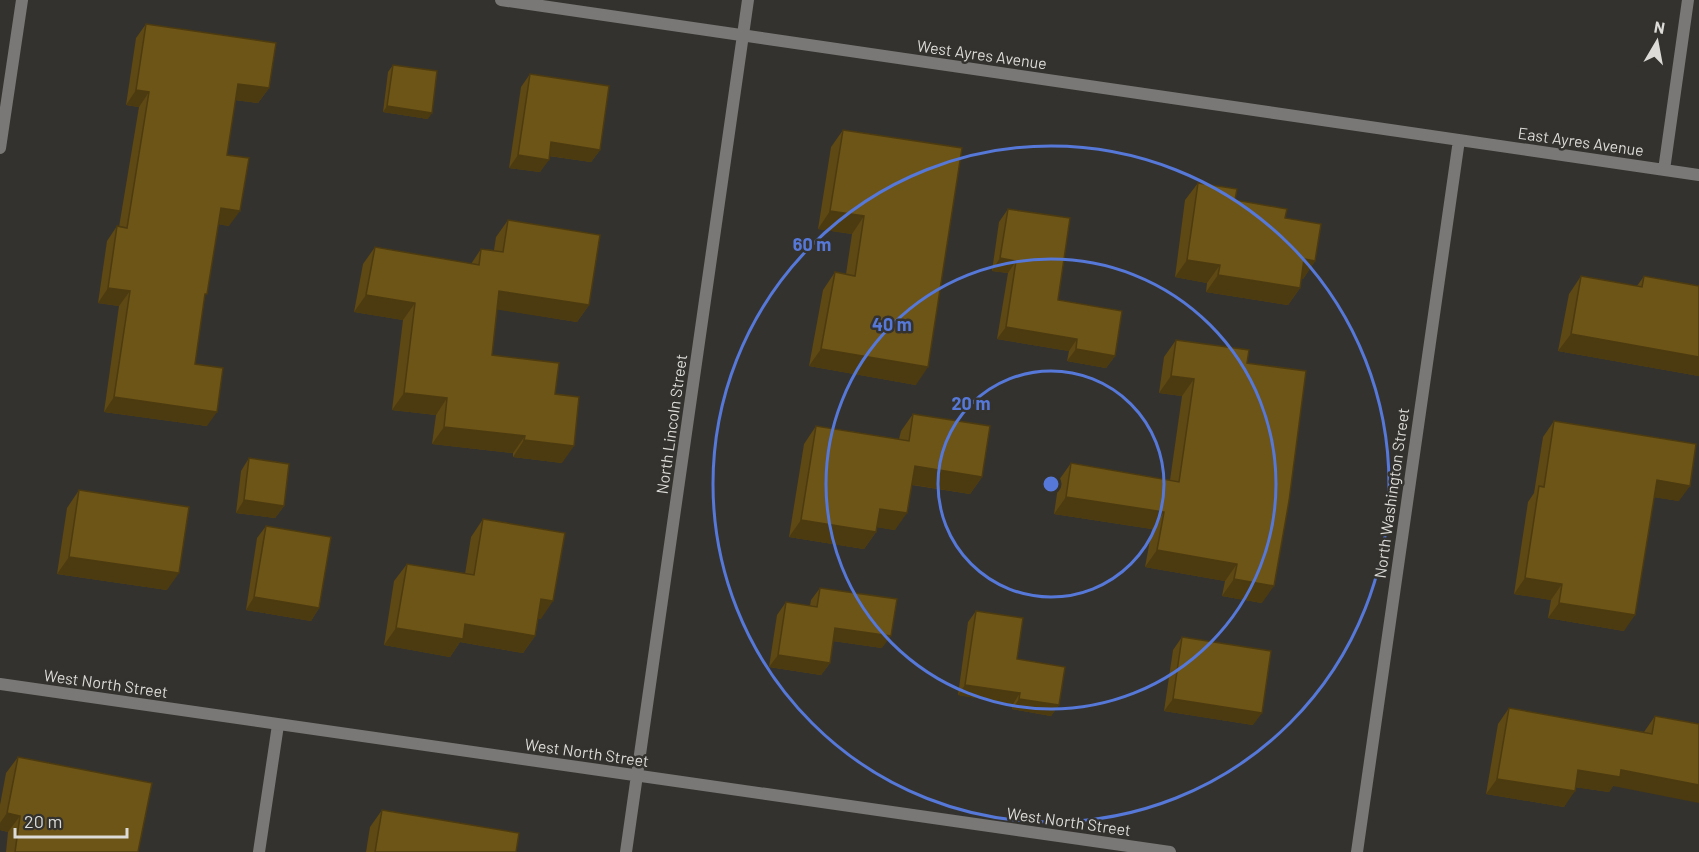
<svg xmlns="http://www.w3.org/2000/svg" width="1699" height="852" font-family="Barlow,sans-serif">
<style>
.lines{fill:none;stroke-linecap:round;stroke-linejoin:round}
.lane{stroke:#797876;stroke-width:12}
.street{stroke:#797876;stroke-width:12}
.wall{fill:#5e4814}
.shaded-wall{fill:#4c3b10}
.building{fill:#6d5417;stroke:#4c3b10;stroke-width:1.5}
.ring{fill:none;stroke:#5678d8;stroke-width:3}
.labels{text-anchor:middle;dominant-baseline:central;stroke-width:5;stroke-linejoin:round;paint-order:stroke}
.street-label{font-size:16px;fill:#dcdbd8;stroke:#34322e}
.centre{fill:#5678d8;stroke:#34322e;stroke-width:3}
.ring-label{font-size:18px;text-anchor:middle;font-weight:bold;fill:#5678d8;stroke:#34322e;stroke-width:5;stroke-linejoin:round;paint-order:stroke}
</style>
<rect width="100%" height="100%" fill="#34322e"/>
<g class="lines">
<!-- lane -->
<path class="lane" d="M259 852 278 725"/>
<!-- street -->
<path class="street" d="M501 0 1699 175
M0 148 22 0
M1664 170 1688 0
M0 684 1170 852
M626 852 748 0
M1357 852 1459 140"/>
</g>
<!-- wall -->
<path class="wall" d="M146 24 269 88 258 103 235 100 227 155 229 226 218 224 204 299 195 364 207 426 104 412 119 306 98 303 107 241 117 226 119 227 139 107 126 105 136 38Z
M393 65 428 119 383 112 388 72Z
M530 74 600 150 591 162 549 156 540 172 509 168 521 87Z
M843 130 916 385 809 366 823 290 835 272 846 274 852 234 818 229 831 147Z
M1198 183 1235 200 1285 218 1315 261 1303 279 1301 278 1300 288 1288 305 1206 292 1207 283 1175 277 1185 200Z
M1008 209 1058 300 1115 356 1106 368 1067 361 1069 351 997 339 1008 273 992 271 999 222Z
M508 220 589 305 577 322 497 309 492 355 555 394 562 463 513 457V453L432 444 436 415 392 410 403 320 354 312 363 264 375 247 471 264 481 249 494 250 496 237Z
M1581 276 1637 286 1644 276 1699 286V376L1558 351 1569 294Z
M1176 340 1247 363 1262 603 1222 596 1225 581 1145 567 1152 529 1054 514 1059 480 1071 463 1170 480 1182 396 1159 393 1164 357Z
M913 414 982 477 970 494 912 485 895 530 877 527 876 532 864 549 789 537 804 444 816 426 899 439 901 431Z
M1554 421 1679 501 1654 497 1624 631 1548 618 1551 600 1514 594 1528 502 1534 493 1543 437Z
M249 458 284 506 275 518 236 513 241 471Z
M79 490 167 590 57 574 67 508Z
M483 519 541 619 538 618 535 636 523 653 460 642 450 657 384 645 394 581 407 564 465 574 471 537Z
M266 526 319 608 311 621 246 610 257 538Z
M820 588 882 648 833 641 830 663 821 675 769 667 777 615 786 602 810 606 811 600Z
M976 611 1017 659 1059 705 1051 716 1012 709 1013 704 958 695 968 622Z
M1182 637 1253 725 1164 711 1173 650Z
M1509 708 1644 732 1655 716 1699 724 1613 786 1609 792 1575 787 1564 807 1486 794 1498 724Z
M18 757 138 852H6L8 832 0 830V805L6 773Z
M382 810 516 852H366L370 827Z"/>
<!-- shaded-wall -->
<path class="shaded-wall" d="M238 84 269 88 258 103 227 99Z
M136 90 149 92 139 107 126 105Z
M387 106 432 113 428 119 383 112Z
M551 142 600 150 591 162 543 155Z
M518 155 549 160 540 172 509 168Z
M221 208 240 211 229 226 210 223Z
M830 211 864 216 852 234 818 229Z
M1000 258 1016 261 1008 273 992 271Z
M1304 259 1315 261 1303 279 1292 277Z
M1187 260 1220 265 1207 283 1175 277Z
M1218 275 1300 288 1288 305 1206 292Z
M108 288 130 291 119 306 98 303Z
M499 291 589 305 577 322 487 308Z
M366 295 415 303 403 320 354 312Z
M1006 327 1077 339 1069 351 997 339Z
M1571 334 1699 357V376L1558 351Z
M821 349 928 367 916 385 809 366Z
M1076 349 1115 356 1106 368 1067 361Z
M1171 376 1194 379 1182 396 1159 393Z
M404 393 447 398 436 415 392 410Z
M114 397 217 412 207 426 104 412Z
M444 427 525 436 513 453 432 444Z
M524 440 574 446 562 463 513 457Z
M915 466 982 477 970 494 902 483Z
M1657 480 1690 486 1679 501 1646 496Z
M1066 497 1164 512 1152 529 1054 514Z
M244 500 284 506 275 518 236 513Z
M880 509 907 513 895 530 868 526Z
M801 520 876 532 864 549 789 537Z
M1157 550 1237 564 1225 581 1145 567Z
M69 557 179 573 167 590 57 574Z
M1525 578 1562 584 1551 600 1514 594Z
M1234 579 1274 586 1262 603 1222 596Z
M254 597 319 608 311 621 246 610Z
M541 599 553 601 541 619 529 617Z
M1559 603 1635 615 1624 631 1548 618Z
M465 624 535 636 523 653 460 642 450 657 384 645 396 628Z
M835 628 891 636 882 648 826 640Z
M778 655 830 663 821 675 769 667Z
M965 685 1020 693 1013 704 958 695Z
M1019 699 1059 705 1051 716 1012 709Z
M1173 699 1262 713 1253 725 1164 711Z
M1578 770H1621L1699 785V803L1613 786 1609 792 1567 786Z
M1497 779 1575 791 1564 807 1486 794Z
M7 813 20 816 8 832 0 830V823Z"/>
<!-- building -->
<path class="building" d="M146 24 276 43 269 88 238 84 227 155 249 158 240 211 221 208 207 294H205L195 364 223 368 217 412 114 397 130 291 108 288 117 226 127 228 149 92 136 90Z
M393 65 437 71 432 113 387 106Z
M530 74 609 86 600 150 551 142 549 160 518 155Z
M843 130 962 148 928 367 821 349 835 272 855 276 864 216 830 211Z
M1198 183 1237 189 1235 200 1287 209 1285 218 1321 224 1315 261 1304 259 1300 288 1218 275 1220 265 1187 260Z
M1008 209 1070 218 1058 300 1122 311 1115 356 1076 349 1077 339 1006 327 1016 261 1000 258Z
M508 220 600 235 589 305 499 291 492 355 559 363 555 394 579 397 574 446 524 440 525 436 444 427 447 398 404 393 415 303 366 295 375 247 479 265 481 249 503 252Z
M1581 276 1642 287 1644 276 1699 286V357L1571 334Z
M1176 340 1249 350 1247 363 1306 371 1289 501 1274 586 1234 579 1237 564 1157 550 1164 512 1066 497 1071 463 1179 482 1194 379 1171 376Z
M913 414 990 426 982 477 915 466 907 513 880 509 876 532 801 520 816 426 909 441Z
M1554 421 1696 444 1690 486 1657 480 1635 615 1559 603 1562 584 1525 578 1539 486 1544 487Z
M249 458 289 464 284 506 244 500Z
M79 490 189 507 179 573 69 557Z
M483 519 565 533 553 601 541 599 535 636 465 624 463 639 396 628 407 564 474 575Z
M266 526 331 537 319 608 254 597Z
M820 588 897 599 891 636 835 628 830 663 778 655 786 602 817 607Z
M976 611 1023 618 1017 659 1065 667 1059 705 1019 699 1020 693 965 685Z
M1182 637 1271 651 1262 713 1173 699Z
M1509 708 1652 734 1655 716 1699 724V785L1621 770 1620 777 1578 770 1575 791 1497 779Z
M18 757 152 783 138 852H15L20 816 7 813Z
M382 810 519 833 516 852H375Z"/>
<!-- distance rings -->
<g class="ring">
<circle cx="1051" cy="484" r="113"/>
<circle cx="1051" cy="484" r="225"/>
<circle cx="1051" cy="484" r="338"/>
</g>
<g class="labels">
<!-- street labels -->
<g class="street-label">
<text transform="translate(982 54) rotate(8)">West Ayres Avenue</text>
<text transform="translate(1581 141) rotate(8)">East Ayres Avenue</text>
<text transform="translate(671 424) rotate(-82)">North Lincoln Street</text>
<text transform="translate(1391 493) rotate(-82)">North Washington Street</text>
<text transform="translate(106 683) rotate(8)">West North Street</text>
<text transform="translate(587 752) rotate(8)">West North Street</text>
<text transform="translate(1069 821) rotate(8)">West North Street</text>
</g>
</g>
<circle cx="1051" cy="484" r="9" class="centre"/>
<g class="ring-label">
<text x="812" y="251">60 m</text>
<text x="892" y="331">40 m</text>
<text x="971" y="410">20 m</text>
</g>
<!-- north arrow -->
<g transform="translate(1657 42) rotate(10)" stroke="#34322e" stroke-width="4.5" paint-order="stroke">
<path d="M0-4.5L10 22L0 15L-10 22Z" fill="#dcdbd8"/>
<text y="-9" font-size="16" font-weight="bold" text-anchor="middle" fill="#dcdbd8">N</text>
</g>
<!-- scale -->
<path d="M15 828v9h112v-9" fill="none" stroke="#dcdbd8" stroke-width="3"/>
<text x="24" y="828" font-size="18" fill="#dcdbd8" stroke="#34322e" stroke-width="4.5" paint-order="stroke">20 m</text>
</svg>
